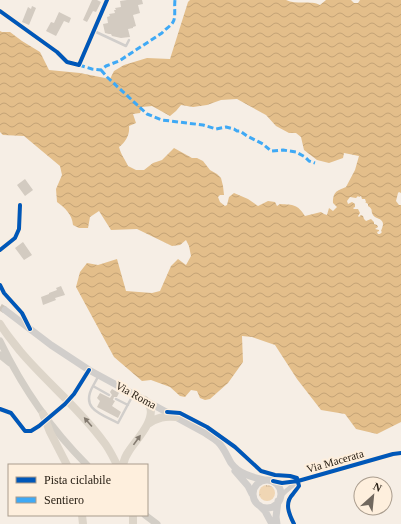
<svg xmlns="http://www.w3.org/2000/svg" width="401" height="524" font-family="'Times New Roman',serif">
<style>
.grass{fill:url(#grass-tufts)}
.water{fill:url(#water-waves);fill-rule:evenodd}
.building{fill:#d3cbc1}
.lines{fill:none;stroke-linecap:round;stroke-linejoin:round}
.street-tunnel{stroke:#cdc5bb;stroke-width:4.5;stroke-dasharray:4.5 2;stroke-linecap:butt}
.secondary-tunnel{stroke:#cdc5bb;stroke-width:7;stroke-dasharray:7 3.5;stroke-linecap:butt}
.lane{stroke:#d1cecb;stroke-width:2.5}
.street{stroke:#d1cecb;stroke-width:4.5}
.secondary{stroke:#d1cecb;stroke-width:7}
.primary{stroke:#d3cec6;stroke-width:7}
.highway{stroke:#ddd5c9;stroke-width:8}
.quiet{stroke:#3fa9f5;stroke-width:3;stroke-dasharray:6 3;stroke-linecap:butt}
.cycleway-casing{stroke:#feefdd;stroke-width:6}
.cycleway{stroke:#0057b8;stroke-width:4}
.oneway{fill:#837a6f}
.labels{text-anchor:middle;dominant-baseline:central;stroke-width:4;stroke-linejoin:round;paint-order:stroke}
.street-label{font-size:11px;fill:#292015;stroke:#feefdd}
</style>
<defs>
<pattern id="grass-tufts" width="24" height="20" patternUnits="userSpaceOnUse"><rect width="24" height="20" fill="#f0d6b4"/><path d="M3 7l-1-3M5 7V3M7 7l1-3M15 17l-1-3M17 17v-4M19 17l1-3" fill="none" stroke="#ceb79a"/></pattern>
<pattern id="water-waves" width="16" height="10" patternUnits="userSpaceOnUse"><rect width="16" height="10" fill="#e3be8a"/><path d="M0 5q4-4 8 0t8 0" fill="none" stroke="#c3a376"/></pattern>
</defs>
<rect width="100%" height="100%" fill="#f6eee5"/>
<!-- grass -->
<path class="grass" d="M259 493a8 8 0 1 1 16 0a8 8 0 1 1-16 0Z"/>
<!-- water -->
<path class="water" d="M190 0H286C296 5 311 0 320 5L326 0H351L354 3H358L360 0H401V193L399 192 398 193 396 201 399 205H401V422L377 434 356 429 345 414 321 410 297 379 275 345 252 337 242 336 243 362 228 383 210 399 205 400 200 398 197 391 191 390 185 397 180 396 170 387 151 380 142 381 114 357 76 287 80 272 87 263 98 265 117 259 126 291 152 293 160 291 171 266 178 259 186 265 191 256 189 246 186 240 180 245 172 246 137 229 111 230 99 211 90 217 88 228H79L73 225C72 214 65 208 57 202L56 189 62 175 60 166 24 136 3 135 0 132V31L2 32H10L22 41 40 52 49 70 80 73 110 79 114 71 124 65 147 58 170 59 188 2ZM237 99 266 115 276 126 289 133H296L301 137 304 150 317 160 329 163 343 158 344 153 359 156 355 170 346 187C336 191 333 192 333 203L337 207 333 211 329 208 327 215 324 214 321 212 305 216C297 204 294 205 280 204L277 206 275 202 268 201 258 206 248 199 234 193 229 197 227 205 225 206 220 202 218 197 220 195H224L223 186 221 178 217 174 210 170 203 161 197 158H192L174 148 162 160 153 163 144 170H136L128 166C125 159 121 155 119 147 126 142 130 134 129 126L136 123 133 114 140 113 142 107 152 106 170 116 176 111 181 105 193 107 207 105 221 100ZM358 196 359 197 361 196 362 199H365L366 202H365L368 204V206C374 210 370 210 373 215 375 219 383 218 383 224 383 226 382 228 381 231L382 232 380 234H378L377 232 379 231V230L375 229 378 227 377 225 374 224V222L371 219 366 221 364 219 363 216 361 215 359 217 358 216 360 213 358 209H354L353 208 355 207V204L352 202 348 204 347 201 350 197 356 198Z"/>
<!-- building -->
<path class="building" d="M92 0H97L101 2 96 12 93 11 87 22 83 20Z
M127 0H142L143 4 138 5 140 13 133 15 136 26 133 27V28L128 29 130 37 121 38 112 36 111 34H109L105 33 103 24 108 23 107 17 110 16 109 14 115 13 114 10H116L115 8 121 7 120 1Z
M32 6 36 8 29 25 22 22 28 7 31 9Z
M59 12 71 18 69 23 64 21 56 36 46 31 51 22 54 23Z
M25 179 33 190 25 196 17 185Z
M23 242 32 255 24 260 15 248Z
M61 286 65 295 55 298 56 300 43 305 41 297 49 294V293L57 290 56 288Z
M112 389 119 393 117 397H114L113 400 115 401 112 406 121 412 118 418 97 407 100 401 97 398 100 393 110 398 112 395 110 392Z"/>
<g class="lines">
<!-- street-tunnel -->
<path class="street-tunnel" d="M39 426 56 412"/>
<!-- secondary-tunnel -->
<path class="secondary-tunnel" d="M0 307 5 310"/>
<!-- lane -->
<path class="lane" d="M94 31 126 46 129 40
M99 375 93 386 109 395
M93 386C80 409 101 414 118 423L133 395
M116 399 128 405"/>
<!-- street -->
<path class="street" d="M0 11 57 52 67 62 79 65 107 0
M0 250 15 238 19 229 20 205
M0 285 4 293 22 313 29 328
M74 394 89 370
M0 409 11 413 25 431H31L39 426
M56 412 65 404
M273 481 282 483 298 481 393 454 401 453
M280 497 286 491 298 481"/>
<!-- secondary -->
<path class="secondary" d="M5 310 51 345 89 370 205 433C209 436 214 438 218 442 224 448 227 456 231 463 239 474 252 477 264 480
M235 471 248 486 252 494
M253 494a14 14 0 1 1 28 0a14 14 0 1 1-28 0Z
M260 506 265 511 272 524
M277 524 276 517 278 501"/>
<!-- primary -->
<path class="primary" d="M0 341C22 387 51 429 87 465
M0 355 10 363
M145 515 157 524"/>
<!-- highway -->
<path class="highway" d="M0 324C6 334 13 342 20 351 46 382 79 408 103 441 109 448 113 457 117 465
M43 414 50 432 67 465
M148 424C158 417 165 416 176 417
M123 465C124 460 126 455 129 451 136 440 155 421 150 407 149 404 147 402 145 400
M82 515 83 524
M133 517V524"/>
<!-- quiet -->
<path class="quiet" d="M79 65 92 69 101 70 106 66 119 61 162 33C165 29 171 26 173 22 176 18 174 6 175 0
M101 70 107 77 147 114 162 120 203 125 216 129 226 127 234 129 237 131H240L247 136 263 144 271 151 283 150 296 152 305 157 309 161 315 163"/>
<!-- cycleway casing -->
<g class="cycleway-casing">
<path id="cycleway" d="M0 11 57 52 67 62 79 65 107 0
M0 250 15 238 19 229 20 205
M0 285 4 293 22 313 30 329
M0 409 11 413 25 431H31L39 426 65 404 74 394 89 370
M167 412 180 413 207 427 235 447 261 471 275 475 290 476 297 478 299 486C297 489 295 491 293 494 284 503 289 514 294 524
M273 481 282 483 298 481 393 454 401 453"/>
</g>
<!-- cycleway -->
<use href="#cycleway" class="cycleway"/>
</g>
<!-- one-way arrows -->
<defs><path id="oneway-solid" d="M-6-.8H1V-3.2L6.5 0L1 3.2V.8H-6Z"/></defs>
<g class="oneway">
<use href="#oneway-solid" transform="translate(88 422) rotate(-131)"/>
<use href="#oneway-solid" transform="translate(137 440) rotate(-54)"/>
</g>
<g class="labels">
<!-- street labels -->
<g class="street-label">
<text transform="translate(136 395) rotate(29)">Via Roma</text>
<text transform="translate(335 461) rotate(-16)">Via Macerata</text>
</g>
</g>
<!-- legend -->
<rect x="8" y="464" width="140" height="52" fill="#feefdd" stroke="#a99c8d"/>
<rect x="16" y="477" width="20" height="6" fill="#0057b8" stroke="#a99c8d"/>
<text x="44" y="484" font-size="12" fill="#292015">Pista ciclabile</text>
<rect x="16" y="497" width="20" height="6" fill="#3fa9f5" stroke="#a99c8d"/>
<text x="44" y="504" font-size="12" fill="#292015">Sentiero</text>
<!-- north arrow -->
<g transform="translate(373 496) rotate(27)"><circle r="19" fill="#feefdd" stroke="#a99c8d"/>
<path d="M0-3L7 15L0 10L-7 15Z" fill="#71685e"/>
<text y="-6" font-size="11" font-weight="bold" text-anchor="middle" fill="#292015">N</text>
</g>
</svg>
